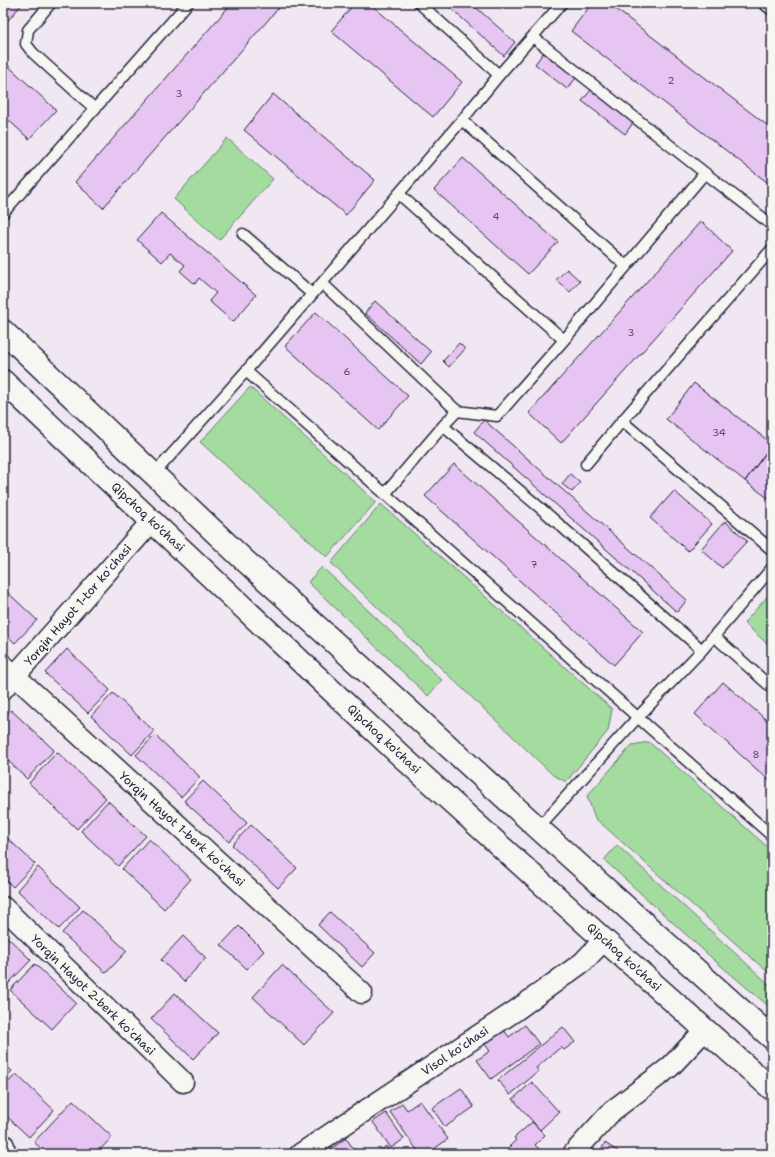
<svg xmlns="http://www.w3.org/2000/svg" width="775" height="1157" font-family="'Shantell Sans',sans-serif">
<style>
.green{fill:#a4dca0;stroke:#637f6e}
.building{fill:#e6c5f2;stroke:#22223b}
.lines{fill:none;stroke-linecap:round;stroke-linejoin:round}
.service-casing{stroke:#22223b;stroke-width:13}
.minor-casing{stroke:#22223b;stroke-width:23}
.primary-casing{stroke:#22223b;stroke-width:25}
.service{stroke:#f6f6f2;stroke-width:10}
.minor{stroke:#f6f6f2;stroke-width:20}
.primary{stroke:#f6f6f2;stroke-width:22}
.labels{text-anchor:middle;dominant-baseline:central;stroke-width:3.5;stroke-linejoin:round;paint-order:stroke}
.number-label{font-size:10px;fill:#534b69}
.street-label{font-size:12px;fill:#22223b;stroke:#f6f6f2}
</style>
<rect width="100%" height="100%" fill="#f1e7f2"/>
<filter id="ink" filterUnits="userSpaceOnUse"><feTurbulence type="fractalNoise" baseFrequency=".025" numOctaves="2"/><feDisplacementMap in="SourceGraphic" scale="8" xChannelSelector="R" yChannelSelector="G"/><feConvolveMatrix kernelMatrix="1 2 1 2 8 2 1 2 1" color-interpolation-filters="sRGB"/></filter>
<g filter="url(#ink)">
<!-- green -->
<path class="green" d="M227 138 273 179 219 240 174 199Z
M250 387 376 502 327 557 200 442Z
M381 504 612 709 608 731 566 782 553 775 331 563Z
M322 567 442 680 428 696 308 582Z
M772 591V648L744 623Z
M649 742 772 851V976L595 818 587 796 632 745Z
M617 845 772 987V1009L714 960 604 860Z"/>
<!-- building -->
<path class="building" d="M3 3H23L3 26Z
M232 3H283L103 208 75 182Z
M355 3H369L462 82 433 117 331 31Z
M445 3H471L515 42 504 56Z
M592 3H608L772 129V186L571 31Z
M543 53 576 78 567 89 535 64Z
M3 61 56 110 29 139 3 115Z
M591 90 633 123 625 134 582 101Z
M273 94 375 180 346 215 244 130Z
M463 158 558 242 528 274 434 190Z
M161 213 256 295 233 322 209 301 216 293 199 278 195 284 180 271 185 265 170 253 162 262 137 240Z
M701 221 732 251 561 443 529 413Z
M567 269 580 281 570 292 556 280Z
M375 301 431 352 421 364 365 313Z
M316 312 408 396 378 430 285 346Z
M459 343 465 349 449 367 443 361Z
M694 383 772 444 745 481 666 419Z
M484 420 687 600 677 612 474 432Z
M772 445V501L745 481Z
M454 464 643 632 614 665 425 496Z
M570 474 580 483 572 492 562 484Z
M674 491 712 524 688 551 650 518Z
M725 521 747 541 722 568 701 549Z
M3 588 37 620 15 643 3 632Z
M67 649 110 690 88 713 45 673Z
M723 682 772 725V783L695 714Z
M113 693 154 731 132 755 91 716Z
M11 710 54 750 27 779 3 756V718Z
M155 735 200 777 181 797 136 755Z
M57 752 106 798 77 829 29 783Z
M203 781 247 823 229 842 184 801Z
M108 801 146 836 118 866 81 831Z
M251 825 297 868 278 888 232 845Z
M3 834 35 864 13 887 3 877Z
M149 839 191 879 164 909 122 869Z
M38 867 80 907 59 929 17 890Z
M83 910 127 951 106 973 62 933Z
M330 912 375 953 362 967 318 925Z
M239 926 264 951 247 969 221 945Z
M3 933 31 960 6 986 3 984Z
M183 936 206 958 184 982 161 960Z
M35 964 76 1003 52 1029 10 990Z
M282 965 334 1013 304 1045 253 997Z
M175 993 218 1033 193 1059 151 1019Z
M525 1025 539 1044 491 1079 477 1060 490 1051 484 1043 503 1029 509 1037Z
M563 1027 575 1042 564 1050 561 1047 536 1068 539 1071 510 1095 498 1080Z
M3 1063 12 1071 3 1081Z
M16 1074 54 1110 29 1137 3 1113V1088Z
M532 1082 559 1112 540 1130 513 1099Z
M461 1088 474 1107 445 1127 432 1108Z
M73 1100 112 1137 96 1154H47L34 1142Z
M420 1101 448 1139 427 1154H420L390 1112 402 1103 407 1110Z
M386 1113 404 1139 391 1148 373 1122Z
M532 1122 545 1135 535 1145 544 1154H514L508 1148 516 1140 514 1138Z
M346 1138 357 1154H324Z
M605 1143 622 1154H600L599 1153Z
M386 1146 391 1154H376Z"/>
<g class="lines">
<!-- service casing -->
<g class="service-casing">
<path id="service" d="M51 3 28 30 26 44 33 53 95 109
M419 3 499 75
M763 3 772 10
M533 37 705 173 772 225
M462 120 626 266
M399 194 564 340
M3 213 188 3
M243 234 312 294
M772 249 622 421 772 550
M322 283 462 120 499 75 562 3
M246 371 772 836
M457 411 497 416 564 340 705 173
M586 464 622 421
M154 474 246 371 322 283 457 411 443 426 545 512 702 650
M385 494 443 426
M714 636 772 688
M538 828 638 717 702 650 772 568"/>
</g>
<!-- minor casing -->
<g class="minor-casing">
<path id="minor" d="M3 665 362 993
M3 689 152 521
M3 907 183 1082
M3 1144 4 1146
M300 1154 515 1011 583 962 604 940
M573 1154 612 1111 670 1067 705 1030"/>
</g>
<!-- primary casing -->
<g class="primary-casing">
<path id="primary" d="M3 331 242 558 538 828 772 1038
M3 381 400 755 604 940 772 1089"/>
</g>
<!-- service -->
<use href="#service" class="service"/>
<!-- minor -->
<use href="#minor" class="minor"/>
<!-- primary -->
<use href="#primary" class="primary"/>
</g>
</g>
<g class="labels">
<!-- number labels -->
<g class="number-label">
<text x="671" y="80">2</text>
<text x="179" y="93">3</text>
<text x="496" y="216">4</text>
<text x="631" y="332">3</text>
<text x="347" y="371">6</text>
<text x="719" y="432">34</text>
<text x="534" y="564">7</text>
<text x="756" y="754">8</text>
</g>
<!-- street labels -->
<g class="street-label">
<text transform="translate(148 517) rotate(43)">Qipchoq ko'chasi</text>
<text transform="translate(78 605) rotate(-49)">Yorqin Hayot 1-tor koʻchasi</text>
<text transform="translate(384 739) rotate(43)">Qipchoq ko'chasi</text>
<text transform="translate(182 829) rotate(42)">Yorqin Hayot 1-berk koʻchasi</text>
<text transform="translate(624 957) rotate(42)">Qipchoq ko'chasi</text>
<text transform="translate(93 995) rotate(44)">Yorqin Hayot 2-berk koʻchasi</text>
<text transform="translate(455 1051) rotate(-34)">Visol koʻchasi</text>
</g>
</g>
<!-- margin -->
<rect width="775" height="1157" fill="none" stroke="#f6f6f2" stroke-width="16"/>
<rect x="8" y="8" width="759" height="1141" fill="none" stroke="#22223b" stroke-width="1.5" filter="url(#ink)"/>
</svg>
